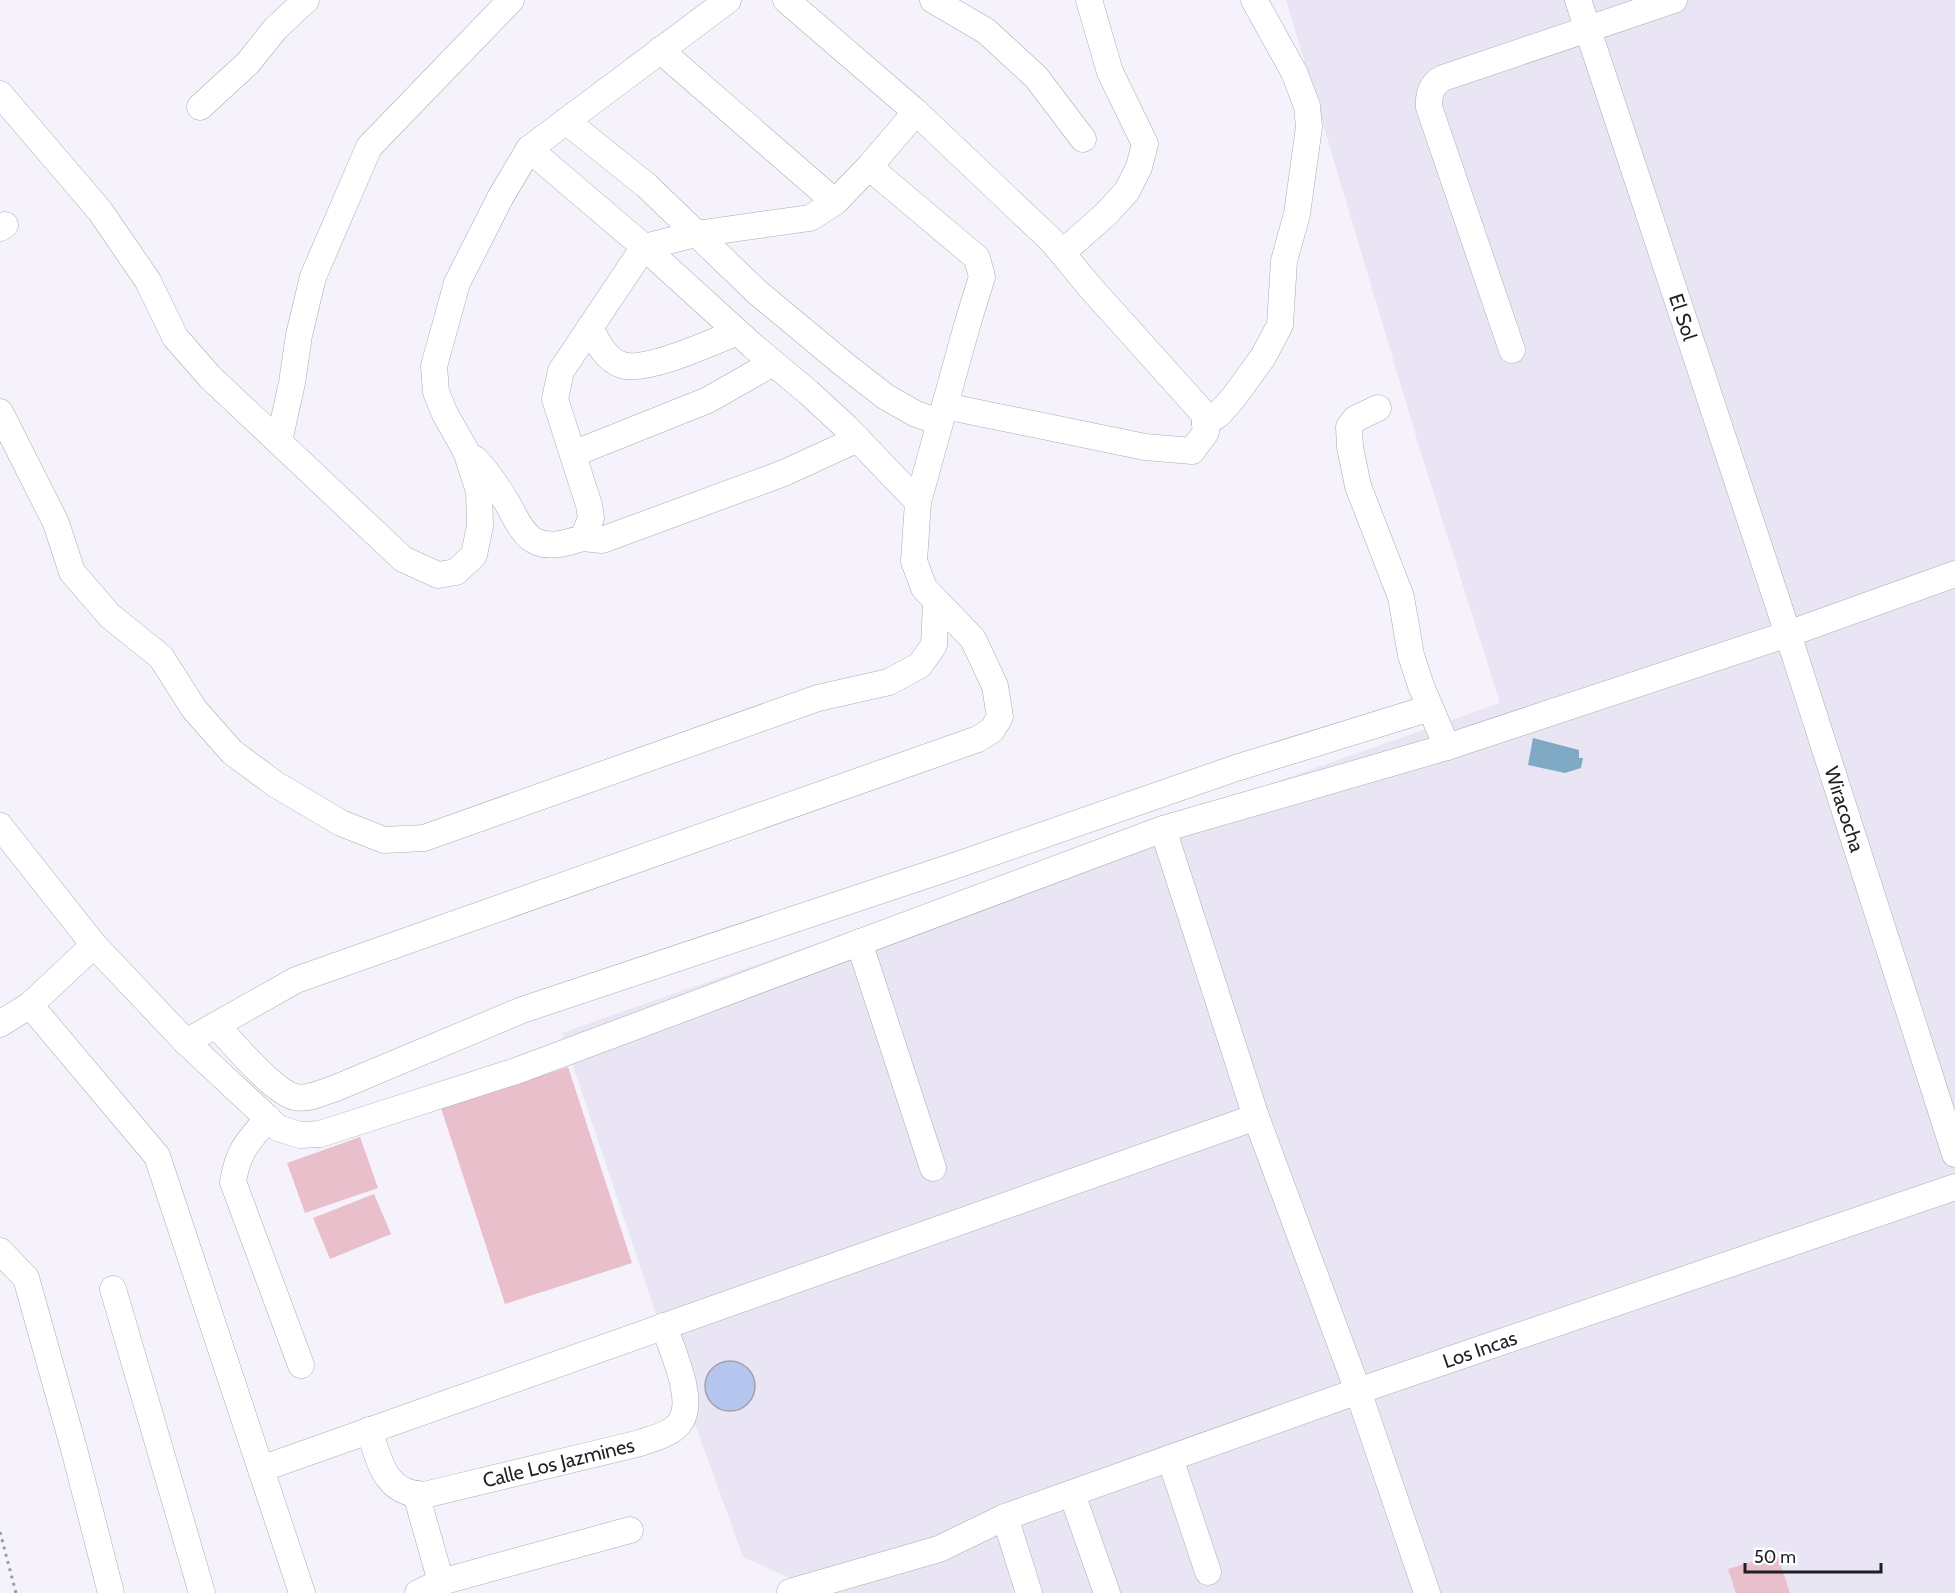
<svg xmlns="http://www.w3.org/2000/svg" width="1955" height="1593" font-family="Cabin,sans-serif">
<style>
.built{fill:#eae5f5}
.green{fill:#e8bfca}
.water{fill:#80a9c6}
.building{fill:#b6c5ee;stroke:#a0a3ab;stroke-width:1.5}
.lines{fill:none;stroke-linecap:round;stroke-linejoin:round}
.minor-casing{stroke:#acaab2;stroke-width:27}
.path{stroke:#9d9ba2;stroke-width:3;stroke-dasharray:3 4.5;stroke-linecap:butt}
.minor{stroke:#fff;stroke-width:26}
.labels{text-anchor:middle;dominant-baseline:central;stroke-width:4.5;stroke-linejoin:round;paint-order:stroke}
.street-label{font-size:20px;fill:#201f23;stroke:#fff}
</style>
<rect width="100%" height="100%" fill="#f5f2fb"/>
<!-- built -->
<path class="built" d="M1286 0H1955V1593H824L743 1557 665 1341 562 1033 1500 703 1421 453Z"/>
<!-- green -->
<path class="green" d="M568 1067 632 1263 505 1304 441 1108Z
M360 1137 378 1188 305 1213 287 1163Z
M374 1194 391 1234 330 1259 313 1218Z
M1777 1554 1790 1593H1736L1728 1569Z"/>
<!-- water -->
<path class="water" d="M1533 738 1579 750V758H1583L1581 768 1565 773 1528 765Z"/>
<!-- building -->
<path class="building" d="M705 1386a25 25 0 1 1 50 0a25 25 0 1 1-50 0Z"/>
<g class="lines">
<!-- minor casing -->
<g class="minor-casing">
<g id="minor">
<path d="M786 0 916 112 1052 241 1090 287 1204 414 1206 432 1192 451 1145 447 945 406"/>
<path d="M933 0 986 31 1036 77 1083 139"/>
<path id="s1" d="M1578 0 1788 634 1955 1154"/>
<path d="M660 50 835 202"/>
<path d="M0 94 100 211 148 281 175 337 210 377 403 559 438 575 456 572 474 555 480 526 479 491 466 451 445 414 436 392 434 366 457 283 500 198 529 149 728 0"/>
<path d="M200 107 248 63 275 29 306 0"/>
<path d="M566 121 647 186 757 292 846 366 886 397 916 414 940 422"/>
<path d="M529 149 644 247 753 346 808 392 846 427 918 502"/>
<path d="M0 228 5 225"/>
<path d="M1062 253 1106 214 1127 191 1139 167 1145 144 1110 72 1089 0"/>
<path d="M590 327C597 342 606 360 622 365 646 373 713 342 737 332"/>
<path d="M1512 350 1429 107C1428 94 1432 84 1443 78L1674 0"/>
<path d="M1378 408 1355 419 1349 427 1350 447 1358 486 1401 597 1411 655 1421 686 1447 747"/>
<path d="M0 412 56 523 72 572 110 616 161 657 194 709 232 752 275 784 341 823 384 840 424 838 818 698 889 682 920 665 934 645 936 603"/>
<path d="M1205 423 1218 415 1234 397 1263 357 1280 325 1284 261 1297 214 1309 127 1307 106 1294 72 1254 0"/>
<path d="M279 441 292 383 299 335 313 277 369 147 511 0"/>
<path d="M573 454 708 400 773 363"/>
<path d="M475 459C487 471 497 486 506 501 514 514 522 536 537 542 551 548 570 542 583 538L591 518 589 505 555 399 561 371 644 247 696 234 810 218 835 202 869 167 916 112"/>
<path d="M583 538 602 540 784 473 858 439"/>
<path d="M0 826 94 945 186 1042 278 1128 300 1135 320 1134 516 1071 1163 829 1447 747 1788 634 1955 574"/>
<path d="M1163 829 1256 1117 1358 1391 1427 1593"/>
<path d="M859 942 933 1168"/>
<path d="M94 945 30 1005 157 1156 302 1593"/>
<path d="M0 1024 30 1005"/>
<path d="M216 1025C233 1043 273 1092 295 1097 308 1100 323 1092 336 1088L522 1010 957 865 1236 768 1430 708"/>
<path d="M186 1042 296 980 978 739 992 730 1000 717 995 686 973 639 924 588 914 561 918 502 968 322 982 277 977 258 869 167"/>
<path d="M268 1118C248 1142 238 1150 233 1182L301 1365"/>
<path d="M0 1251 26 1278 74 1449 111 1593"/>
<path d="M113 1289 202 1593"/>
<path id="s2" d="M369 1430C380 1462 384 1493 424 1495L640 1443C654 1438 673 1434 681 1421 695 1398 672 1351 664 1326"/>
<path d="M1170 1458 1208 1572"/>
<path d="M261 1469 1256 1117"/>
<path d="M416 1494 441 1582"/>
<path d="M1072 1494 1107 1593"/>
<path d="M1005 1517 1029 1593"/>
<path id="s3" d="M790 1592 939 1549 1005 1517 1358 1391 1955 1187"/>
<path d="M418 1593 441 1582 630 1530"/>
</g>
</g>
<!-- path -->
<path class="path" d="M0 1532 16 1593"/>
<!-- minor -->
<use href="#minor" class="minor"/>
</g>
<g class="labels">
<!-- street labels -->
<g class="street-label">
<text stroke="none"><textPath href="#s1" startOffset="334">El Sol</textPath></text>
<text stroke="none"><textPath href="#s1" startOffset="852">Wiracocha</textPath></text>
<text stroke="none"><textPath href="#s3" startOffset="732">Los Incas</textPath></text>
<text stroke="none"><textPath href="#s2" startOffset="231">Calle Los Jazmines</textPath></text>
</g>
</g>
<!-- scale -->
<path d="M1745 1563v9h136v-9" fill="none" stroke="#201f23" stroke-width="3"/>
<text x="1754" y="1563" font-size="18" fill="#201f23" stroke="#ffffff" stroke-width="4.5" paint-order="stroke">50 m</text>
</svg>
